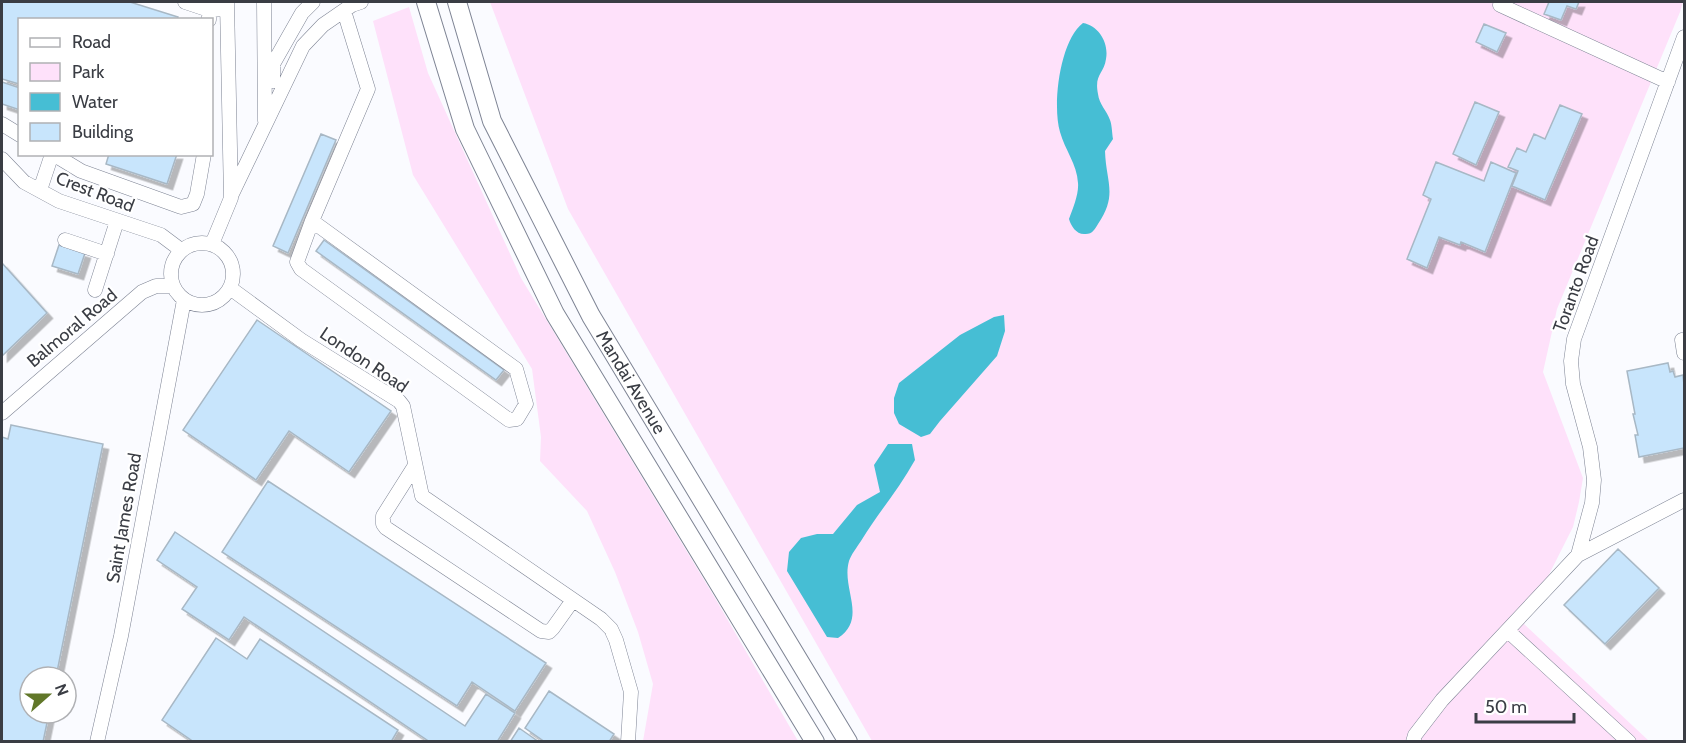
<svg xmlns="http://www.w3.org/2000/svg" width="1686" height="743" font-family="Cabin,sans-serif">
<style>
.green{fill:#fee1fa}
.water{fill:#46bed4}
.building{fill:#c8e5fc;stroke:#a8b8c5;stroke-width:1.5;filter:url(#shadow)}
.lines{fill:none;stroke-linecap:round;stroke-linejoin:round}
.minor-casing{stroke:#7e8494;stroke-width:15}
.major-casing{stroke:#7e8494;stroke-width:20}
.minor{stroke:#fff;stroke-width:14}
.major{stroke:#fff;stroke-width:18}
.labels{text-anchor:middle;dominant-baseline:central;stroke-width:4.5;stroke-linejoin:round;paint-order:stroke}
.street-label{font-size:18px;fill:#3a3d44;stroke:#fff}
</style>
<defs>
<filter id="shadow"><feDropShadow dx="5.5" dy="5.5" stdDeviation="0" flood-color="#0004"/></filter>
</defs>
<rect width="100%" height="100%" fill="#fafbff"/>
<!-- green -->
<path class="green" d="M490 2H1683L1680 12 1557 309 1543 372 1583 478 1579 502 1573 527 1524 624 1649 741H872L568 209Z
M409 7 428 73 521 278 715 598 798 741H643L653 684 638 632 615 572 587 511 540 461 541 437 532 369 413 175 373 21Z"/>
<!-- water -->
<path class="water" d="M1083 23C1099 26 1109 43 1106 59 1104 74 1094 74 1098 94 1099 104 1107 111 1110 120 1112 125 1112 133 1113 139L1105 151C1106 183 1118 194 1098 224 1095 229 1092 235 1084 234 1076 234 1071 226 1069 219 1073 208 1079 194 1078 183 1077 164 1065 150 1060 132 1052 105 1060 40 1083 23Z
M1004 315 1005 331 997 356 940 421 930 434 921 437 899 424 894 413V398L899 383 960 335 994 317Z
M888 444H912L915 460C899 489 878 513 861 541 857 547 851 555 849 561 841 589 868 618 838 638L827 637 787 571 789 552 801 538 817 534H833L857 505 880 492 874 465Z"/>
<!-- building -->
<path class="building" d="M2 2H130L178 17 177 20H20L19 84 2 79Z
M1549 2H1579L1576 9 1567 6 1561 20 1544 14Z
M1484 24 1506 33 1497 52 1476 42Z
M2 82 20 88V110L2 104Z
M1475 102 1499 112 1476 165 1453 154Z
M1560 105 1582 114 1545 200 1512 186 1518 171 1508 167 1517 148 1526 152 1534 134 1545 139Z
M321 134 336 140 288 253 273 246Z
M109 154H177L167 184 106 164Z
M1436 162 1484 181 1491 162 1516 173 1485 252 1461 242 1460 245 1439 237 1427 268 1407 259 1431 199 1423 195Z
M324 240 504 370 496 380 316 251Z
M59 245 85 253 78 274 52 266Z
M2 263 47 313 2 356Z
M257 320 391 411 349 472 289 431 256 480 183 430Z
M1668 363 1670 372 1673 371 1675 377 1683 375 1684 385V448L1639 457 1635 435H1638L1633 414H1635L1627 371Z
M11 425 103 444 56 677H30V713H49L43 742H2V437L8 439Z
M268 481 546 663 515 711 472 682 457 706 222 552Z
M175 532 465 726 486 694 515 713 497 742H430L244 617 229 640 182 609 197 587 157 560Z
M1618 549 1659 588 1605 644 1564 605Z
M216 638 247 659 260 639 398 730 391 742H194L162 720Z
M549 691 614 734 609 742H545L525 728Z
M519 728 539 742H510Z"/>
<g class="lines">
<!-- minor casing -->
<g class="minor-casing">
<path id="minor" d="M185 2 209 10
M264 2 265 121
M1500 5 1668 82
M209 20V10L227 9
M273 81V64L302 13 313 2
M2 124 20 135
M53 154 81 171 181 207 193 204 197 194 204 154
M2 159 24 182 59 201 161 235 181 250
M40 190 52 154
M231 196 303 46 323 25 352 5 361 2
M312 221 516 369 526 404 517 419 509 420 301 269 297 262 312 221 368 89 344 11
M65 240 107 254
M171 274a31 31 0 1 1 62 0a31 31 0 1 1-62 0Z
M212 244 231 198 227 2
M230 288 301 340 399 401 403 406 422 496 601 619 611 629 616 640 631 692 628 742
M95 290 117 221
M1682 340 1684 353
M2 413 142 292 156 286H173
M414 467 383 516V524L386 528 541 631 549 632 553 628 573 600
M1578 555 1684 500
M1508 631 1629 742
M97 742 121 636 184 300
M1413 742 1415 735 1442 700 1578 555 1592 503 1594 480 1590 447 1573 384 1571 361 1574 339 1684 37"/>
</g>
<!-- major casing -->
<g class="major-casing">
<g id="major">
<path d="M426 2 465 129 555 314 815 742"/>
<path id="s1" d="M457 2 492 121 591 316 848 742"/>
</g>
</g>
<!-- minor -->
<use href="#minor" class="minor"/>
<!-- major -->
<use href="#major" class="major"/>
</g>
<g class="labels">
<!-- street labels -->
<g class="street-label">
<text transform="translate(95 192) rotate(21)">Crest Road</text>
<text transform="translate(1576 284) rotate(-70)">Toranto Road</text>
<text transform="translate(72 328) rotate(-40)">Balmoral Road</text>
<text transform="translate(364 360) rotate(34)">London Road</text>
<text stroke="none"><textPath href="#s1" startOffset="420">Mandai Avenue</textPath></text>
<text transform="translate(124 518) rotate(-80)">Saint James Road</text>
</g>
</g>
<!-- border -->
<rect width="1686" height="743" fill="none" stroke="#3a3d44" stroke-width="6"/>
<!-- legend -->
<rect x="18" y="18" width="195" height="138" fill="#ffffff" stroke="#b0b1b4" stroke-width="1.5"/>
<rect x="30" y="38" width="30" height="9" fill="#ffffff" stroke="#b0b1b4" stroke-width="1.5"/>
<text x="72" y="48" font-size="18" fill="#3a3d44">Road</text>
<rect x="30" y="63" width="30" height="18" fill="#fee1fa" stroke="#b0b1b4" stroke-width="1.5"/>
<text x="72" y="78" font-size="18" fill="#3a3d44">Park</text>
<rect x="30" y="93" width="30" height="18" fill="#46bed4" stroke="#b0b1b4" stroke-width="1.5"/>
<text x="72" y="108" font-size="18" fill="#3a3d44">Water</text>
<rect x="30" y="123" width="30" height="18" fill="#c8e5fc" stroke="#b0b1b4" stroke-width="1.5"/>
<text x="72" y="138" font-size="18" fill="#3a3d44">Building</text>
<!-- north arrow -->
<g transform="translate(48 695) rotate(69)"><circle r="28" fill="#ffffff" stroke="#b0b1b4" stroke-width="1.5"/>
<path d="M0-4.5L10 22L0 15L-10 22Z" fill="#617729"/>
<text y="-9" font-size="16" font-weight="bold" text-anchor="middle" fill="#3a3d44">N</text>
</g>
<!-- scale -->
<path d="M1476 713v9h98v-9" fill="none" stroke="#3a3d44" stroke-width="3"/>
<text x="1485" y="713" font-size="18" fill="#3a3d44" stroke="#ffffff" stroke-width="4.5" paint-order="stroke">50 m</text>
</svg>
